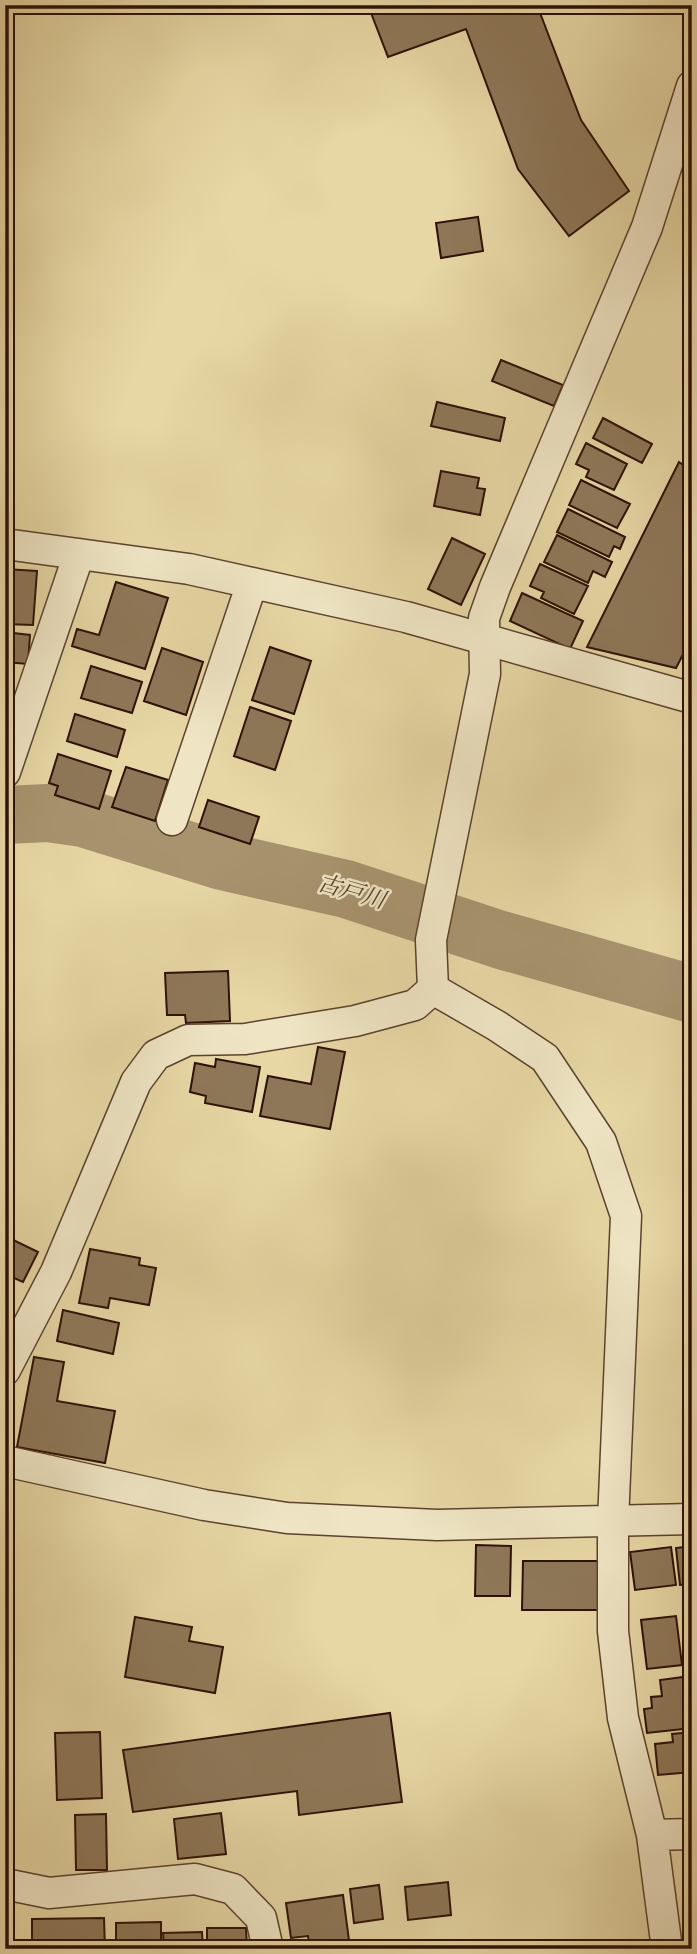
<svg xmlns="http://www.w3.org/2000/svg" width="697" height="1954" font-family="Vollkorn,'Noto Serif JP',serif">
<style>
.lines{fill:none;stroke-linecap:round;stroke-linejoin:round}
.river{stroke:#a7936e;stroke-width:58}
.building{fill:#8e7758;stroke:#2e1005;stroke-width:2}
.street-casing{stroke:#5c422d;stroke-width:33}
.street{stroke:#efe5c4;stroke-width:30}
.labels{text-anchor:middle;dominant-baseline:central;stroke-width:5;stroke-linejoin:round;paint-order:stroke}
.water-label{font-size:23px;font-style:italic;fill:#5e442f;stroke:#efe5c4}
</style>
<rect width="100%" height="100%" fill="#e6d7a4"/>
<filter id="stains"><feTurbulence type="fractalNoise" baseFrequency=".00286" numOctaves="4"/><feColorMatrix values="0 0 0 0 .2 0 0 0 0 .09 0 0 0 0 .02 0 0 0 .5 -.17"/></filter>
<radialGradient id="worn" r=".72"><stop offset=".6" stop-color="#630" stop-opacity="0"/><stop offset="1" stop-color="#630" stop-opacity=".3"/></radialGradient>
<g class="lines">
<!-- river -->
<path class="river" d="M5 815 48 813 83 818 222 861 346 889 501 940 692 994"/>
</g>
<!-- building -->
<path class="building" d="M368 5H537L581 120 629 191 569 236 518 169 466 29 388 57Z
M478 217 483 251 441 258 436 223Z
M501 360 563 385 554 406 492 381Z
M437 402 505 418 500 441 431 426Z
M603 418 652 444 642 463 593 438Z
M586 443 627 464 614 490 586 477 589 470 576 464Z
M679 462 692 471V637L676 668 587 647Z
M441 471 479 478 477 488 485 489 480 515 434 506Z
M581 480 630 504 617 528 569 505Z
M568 509 625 537 620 549 614 546 609 557 557 532Z
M557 535 612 562 605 577 593 571 588 583 544 562Z
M452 538 485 554 461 605 428 589Z
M540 564 588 586 574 614 541 598 544 592 530 586Z
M5 569 37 571 33 625 5 624Z
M116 582 168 598 145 669 72 646 77 629 99 635Z
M522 593 583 621 570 649 510 621Z
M5 632 30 635 28 664 5 662Z
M270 647 311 661 294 714 252 700Z
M162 648 203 662 186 715 144 701Z
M91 666 142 682 132 713 81 698Z
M250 707 291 721 275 770 234 756Z
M75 714 125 730 117 757 67 741Z
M58 754 111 771 99 809 55 795 58 786 49 783Z
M126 767 168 780 155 821 112 807Z
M208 800 259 817 250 844 199 827Z
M228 971 230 1021 186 1023 185 1015H167L165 973Z
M318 1047 345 1052 330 1129 260 1116 268 1076 311 1084Z
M216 1059 260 1067 252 1112 205 1103 206 1096 190 1092 195 1063 215 1067Z
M5 1236 38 1252 23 1282 5 1274Z
M90 1249 140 1258 139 1265 156 1268 149 1305 110 1298 108 1308 79 1303Z
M63 1310 119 1323 113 1354 57 1341Z
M34 1357 64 1362 57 1401 115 1411 105 1463 17 1447Z
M476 1545 511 1546 510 1596H475Z
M692 1546V1584L680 1585 676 1548Z
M671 1547 676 1585 635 1590 630 1552Z
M523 1561H599L598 1610H522Z
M676 1616 682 1665 647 1669 641 1620Z
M135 1617 192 1627 189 1641 223 1647 215 1693 125 1677Z
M691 1676 692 1728 647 1733 644 1709 652 1708 651 1697 662 1696 660 1680Z
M390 1713 402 1802 299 1815 297 1791 133 1812 123 1750Z
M100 1732 102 1798 57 1800 55 1733Z
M692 1732V1772L658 1775 655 1744 673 1742 672 1734Z
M221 1813 226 1854 178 1859 174 1819Z
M106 1814 107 1870H76L75 1815Z
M448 1882 451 1915 408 1920 405 1887Z
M379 1885 383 1919 354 1923 350 1889Z
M343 1895 350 1948 310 1949 308 1936 291 1938 286 1903Z
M104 1918 105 1949H32V1919Z
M161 1922V1949H116V1923Z
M207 1928H246L247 1949H207Z
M202 1932 203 1949H164L163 1933Z"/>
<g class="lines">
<!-- street casing -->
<g class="street-casing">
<path id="street" d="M5 544 189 569 406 617 692 698
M5 772 79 554
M172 820 252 583
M5 1370 56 1272 136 1082 156 1055 188 1040 245 1039 355 1021 415 1005 433 989
M5 1461 204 1505 287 1518 437 1525 692 1519
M652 1835 692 1834
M5 1884 49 1893 195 1879 233 1889 261 1918 268 1949
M667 1949 652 1835 623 1718 613 1631V1522L626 1216 601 1142 545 1058 497 1026 433 989 431 940 485 674 484 618 495 587 647 227 692 86"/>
</g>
<!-- street -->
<use href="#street" class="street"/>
</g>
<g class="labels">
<!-- water labels -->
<g class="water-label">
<text transform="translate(351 893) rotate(16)">古戸川</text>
</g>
</g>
<!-- margin -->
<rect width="697" height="1954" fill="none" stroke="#e6d7a4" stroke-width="28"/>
<rect x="7" y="7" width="683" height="1940" fill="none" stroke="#2e1005" stroke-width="3.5"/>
<rect x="14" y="14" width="669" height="1926" fill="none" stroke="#2e1005" stroke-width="2"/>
<rect width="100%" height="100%" filter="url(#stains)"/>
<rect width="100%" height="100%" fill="url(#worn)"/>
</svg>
